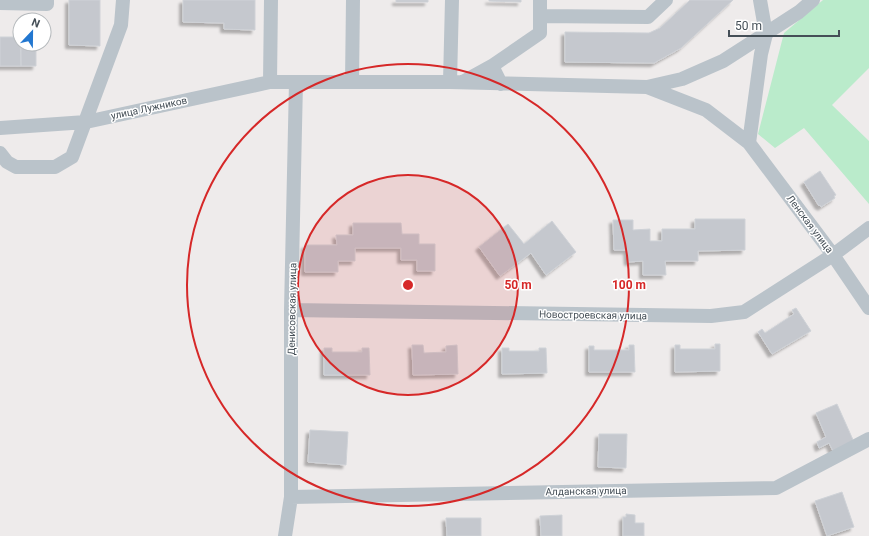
<svg xmlns="http://www.w3.org/2000/svg" width="869" height="536" font-family="Roboto,sans-serif">
<style>
.green{fill:#baebcb}
.building{fill:#c5c8ce;stroke:#cfd2d7;filter:url(#shadow)}
.lines{fill:none;stroke-linecap:round;stroke-linejoin:round}
.minor{stroke:#bac3ca;stroke-width:14}
.ring{fill:none;stroke:#d62828;stroke-width:2}
.labels{text-anchor:middle;dominant-baseline:central;stroke-width:3;stroke-linejoin:round;paint-order:stroke}
.street-label{font-size:10px;fill:#454f57;stroke:#fff}
.centre{fill:#d62828;stroke:#fff;stroke-width:2}
.ring-label{font-size:12px;text-anchor:middle;font-weight:bold;fill:#d62828;stroke:#fff;stroke-width:3;stroke-linejoin:round;paint-order:stroke}
</style>
<defs>
<filter id="shadow"><feDropShadow dx="-3.5" dy="3.5" stdDeviation="1" flood-color="#0004"/></filter>
</defs>
<rect width="100%" height="100%" fill="#eeebeb"/>
<!-- green -->
<path class="green" d="M823 0H869V68L832 105 869 141V204L804 128 775 148 758 134 784 33Z"/>
<!-- building -->
<path class="building" d="M69 0H100V46L69 45Z
M183 0H255V30L224 29V23L183 22Z
M396 0H428V2H396Z
M489 0H521V2L489 1Z
M690 0H733L681 48 654 63 565 62V32L649 33 660 28Z
M0 37H20L21 66H0Z
M21 44H36V66H21Z
M820 171 836 195 834 196 835 198 821 207 820 205 819 206 804 182Z
M695 219H745V250L698 251V261H665L666 275H643V261L628 262 627 250H614L613 220H633V230L650 229V241H662V229H695Z
M552 221 576 252 546 275 531 253 500 276 479 247 508 224 524 244Z
M353 223H401L402 234H419V244H435V271H417V260H401V248H355V261H338V272H305V245H337L336 235H353Z
M796 308 811 331 772 354 758 332 762 329 765 333 794 314 792 310Z
M715 344H720V371L675 372V345H680V349H715Z
M412 345H423L424 353 446 352V346L457 345 458 374 413 375Z
M629 345H634L635 372H589V346H594V350H629Z
M324 348H332V352H362V348H369L370 375H324Z
M502 348H509V351H539V348H546L547 373 502 374Z
M837 404 854 442 833 451 829 443 819 448 817 442 826 437 816 413Z
M310 430 348 432 346 465 308 462Z
M599 434H627L626 468 598 467Z
M842 492 854 527 827 536 815 501Z
M626 514 635 515V523H644V536H623V517H626Z
M562 515V536H541L540 516Z
M446 518H481V536H447Z"/>
<g class="lines">
<!-- minor -->
<path class="minor" d="M0 3 47 4V0
M540 16 648 17 666 0
M270 82 271 0
M352 82 353 0
M450 82 452 0
M463 82 492 66
M501 84 492 66 540 33V0
M647 87 682 79 723 61 799 12 813 0
M0 128 86 122 270 82H450L647 87 706 110 749 143 833 255 869 308
M749 143 761 54 766 34 760 0
M0 153 7 162 16 167H55L72 157 121 25 123 0
M291 310 711 316 744 312 833 255 869 228
M291 497 776 488 869 439
M285 536 291 497V310L296 82"/>
</g>
<!-- distance rings -->
<circle cx="408" cy="285" r="110" fill="#d62828" fill-opacity=".12"/>
<g class="ring">
<circle cx="408" cy="285" r="110"/>
<circle cx="408" cy="285" r="221"/>
</g>
<g class="labels">
<!-- street labels -->
<g class="street-label">
<text transform="translate(149 108) rotate(-12)">улица Лужников</text>
<text transform="translate(810 224) rotate(53)">Ленская улица</text>
<text transform="translate(292 309) rotate(-89)">Денисовская улица</text>
<text transform="translate(593 315) rotate(1)">Новостроевская улица</text>
<text transform="translate(586 491) rotate(-1)">Алданская улица</text>
</g>
</g>
<circle cx="408" cy="285" r="6" class="centre"/>
<g class="ring-label">
<text x="518" y="289">50 m</text>
<text x="629" y="289">100 m</text>
</g>
<!-- north arrow -->
<g transform="translate(32 32) rotate(22)"><circle r="19" fill="#ffffff" stroke="#b5b9bc"/>
<path d="M0-3L7 15L0 10L-7 15Z" fill="#2277d0"/>
<text y="-6" font-size="11" font-weight="bold" text-anchor="middle" fill="#454f57">N</text>
</g>
<!-- scale -->
<path d="M729 30v6h110v-6" fill="none" stroke="#454f57" stroke-width="2"/>
<text x="735" y="30" font-size="12" fill="#454f57" stroke="#ffffff" stroke-width="3" paint-order="stroke">50 m</text>
</svg>
